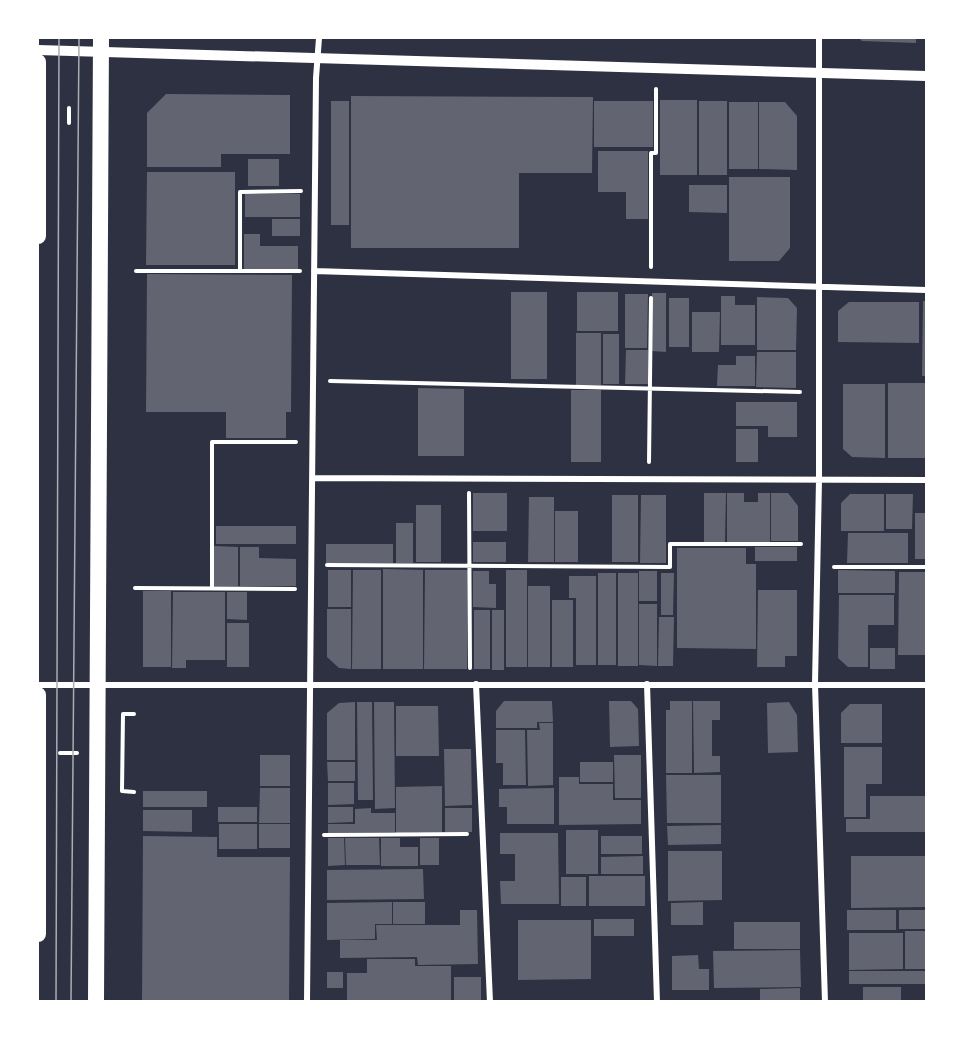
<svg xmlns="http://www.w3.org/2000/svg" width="964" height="1039" font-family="'Alegreya Sans',sans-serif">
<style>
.building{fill:#626471}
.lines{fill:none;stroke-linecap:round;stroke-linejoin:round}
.path{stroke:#fff;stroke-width:4}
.minor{stroke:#fff;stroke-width:6}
.tertiary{stroke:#fff;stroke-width:10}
.trunk{stroke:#fff;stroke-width:16}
.tram{stroke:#abadb3;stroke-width:1.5}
</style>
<rect width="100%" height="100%" fill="#2d3142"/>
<!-- building -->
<path class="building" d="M859 38H916V43L862 41Z
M166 94 290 95V154H221V167H147V113Z
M351 96 593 97 592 173H519V248H351Z
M660 100H697V175H660Z
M331 101H349V225H331Z
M594 101H653V147H594Z
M699 101H727V175H699Z
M729 102H758V169H729Z
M759 102H785L797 116V170L759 169Z
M598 151H648V219H626V192H598Z
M248 159H279V186H248Z
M147 172H235V265H146Z
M729 177H790V248L779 261H729Z
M689 185H727V213L689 212Z
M245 194H300V217H245Z
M272 219H300V236H272Z
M244 234H260V246H298V270L244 269Z
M147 274 292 275 291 412H286V438H226V412H146Z
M511 292H547V379H511Z
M577 292H618V331H577Z
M652 293H666V352L652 351Z
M625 294H648L647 348H625Z
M721 296H735V305H755V345H721Z
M757 297 788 298 797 308 796 350H757Z
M669 298H689V347H669Z
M923 301H926V376H922Z
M849 302H919V343L838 342V311Z
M692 312H720L719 352H692Z
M576 333H601V385H576Z
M603 334H619V384H603Z
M626 350H648V384H625Z
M757 352H796V388L756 387Z
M736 356H755V386H717L718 365H736Z
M888 383H926V458H888Z
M843 384H885V458L852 457 843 449Z
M418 388 464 389V456H418Z
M571 390H601V462H571Z
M736 402H797V437H768V426H736Z
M736 429H758V462H736Z
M473 493H507V531H473Z
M704 493H726L725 542H704Z
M727 493H744V502H758V493H770V542H727Z
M771 493H788L798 506V541H771Z
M850 494H884V531H841V503Z
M886 494H913L912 529H886Z
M612 495H638V562H612Z
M641 495H666V563H640Z
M529 497H554V562H528Z
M416 505H441V562H416Z
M555 511H578V562H555Z
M915 513H926V559H915Z
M396 523H413V563H396Z
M216 526H296V544H216Z
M848 533H908V563H847Z
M473 542H506V562H473Z
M326 544H393V563H326Z
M214 546 238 547V586H214Z
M240 547H259V558L296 559V586H240Z
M755 547H797V561H755Z
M677 548H746V564H756V649L677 648Z
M383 569 423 570V669H383Z
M328 570H351V607H328Z
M353 570H381V669H352Z
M425 570H468L467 669H424Z
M506 570H527V667H506Z
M838 570 895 571V593H838Z
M473 571H489V584H496V608L473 607Z
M639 571H657V601H639Z
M899 572H926V655H898Z
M598 573H616V665H598Z
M618 573H638V666H618Z
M661 573H674L673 615H661Z
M569 576H596V665H576V598H569Z
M528 586H550V667H528Z
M758 590H797V656H785V667H757Z
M143 591H171V667H143Z
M173 592H225V660H186V668H172Z
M227 592H247V620L227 619Z
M839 595H894V625H868V667H848L838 658Z
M552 600H573V667H552Z
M639 604H657V666L639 665Z
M327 609H351V669L339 668 327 657Z
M474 610H490V669H474Z
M492 610H504V670H492Z
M659 617H674L673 666H658Z
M227 623H249V667H227Z
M870 648H895V669H870Z
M504 701H552L553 722H537V728H496V711Z
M609 701H631L638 709 639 746 610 747Z
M670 701H692V773H666V710H670Z
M693 701H720V720H712V756H720V772L694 773Z
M355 702V760H327V713L339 703Z
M357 702H372L373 800H358Z
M374 702H394L395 808 375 809Z
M789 702 797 715 798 752 768 753 767 703Z
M850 704H882V743H841V713Z
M396 706H438L439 756H396Z
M539 723H553V785L528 786 527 730H540Z
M496 730H525L526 785H503V763H496Z
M844 747H882V784H866V817H844Z
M444 749H471L472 805 445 806Z
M260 755H290V786H260Z
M614 755H641V798H615Z
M327 762H355V781H328Z
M580 762H613V782H580Z
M666 775H721V823H667Z
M559 777H579V784H613V800H641V824L559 825Z
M328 783H354V804L328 805Z
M442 786V832L396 833V787Z
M260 788H290V823H259Z
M554 788V824H507V807H499V789Z
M143 791H207V807H143Z
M870 796H926V832H846V819H870Z
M218 807H257V822H218Z
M328 807H353V822L328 823Z
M371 808V813H395V832L328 833V824H355V809Z
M445 808H472V832H445Z
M143 810H192V832L143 831Z
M219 824H257V849H219Z
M259 824H290V848H259Z
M721 825V844L668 845 667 826Z
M566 830H598V874H566Z
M500 833H558L559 904H501L500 881H515V854H500Z
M143 836 217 837V857H290L289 1002H142Z
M601 836H642V854H601Z
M328 838H344L345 865 328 866Z
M345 838H379L380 865H346Z
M381 838H400V847H418V866H381Z
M420 838H439V865H420Z
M668 851H722V900L668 901Z
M643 856V874H601V857Z
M851 856H926V907L851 908Z
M423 869 424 899 327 900V870Z
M589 876H645V906H589Z
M561 877H586V906H561Z
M392 902V924H375V939L327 940V903Z
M393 902H425V924H393Z
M703 902V925H671V903Z
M460 910H477L478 964 418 965 417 957 340 958V940H377L376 925H460Z
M847 910H896V930H847Z
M899 910H926V929H899Z
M594 919H634V936H594Z
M518 920H591V979L518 980Z
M734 922H800V949H734Z
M905 931H926V969H905Z
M849 933H903V969L849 970Z
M800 950 801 987 714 988 713 951Z
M698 955 699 969H709V990H672V956Z
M367 959H415V966H451V1002H347V973H367Z
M849 971H926V984H849Z
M327 972H343V988H327Z
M454 977H481V1002H454Z
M863 987H901V1002H863Z
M800 988V1002H760V989Z"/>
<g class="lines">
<!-- path -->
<path class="path" d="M69 108V123
M651 267V153H656V89
M136 271H300
M240 271V192L301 191
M330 381 800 392
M649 462 651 298
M469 493 470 668
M327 565 670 567V544H801
M834 567H926
M135 588 295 589
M212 588V442H296
M60 753H77
M134 792 122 791 123 714H134
M324 835 467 834"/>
<!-- minor -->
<path class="minor" d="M819 38V480L815 684 825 1002
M314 271 926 290
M313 478 926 480
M476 684 490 1002
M647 684 657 1002
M38 685H926
M307 1002 316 78 319 38"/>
<!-- tertiary -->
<path class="tertiary" d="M38 50 926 76"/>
<!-- trunk -->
<path class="trunk" d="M38 62V236
M38 695V934
M96 1002 101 38"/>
<!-- tram -->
<path class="tram" d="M56 1002 59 38
M71 1002 79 38"/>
</g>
<!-- border -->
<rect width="964" height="1039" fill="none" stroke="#ffffff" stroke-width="78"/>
</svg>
